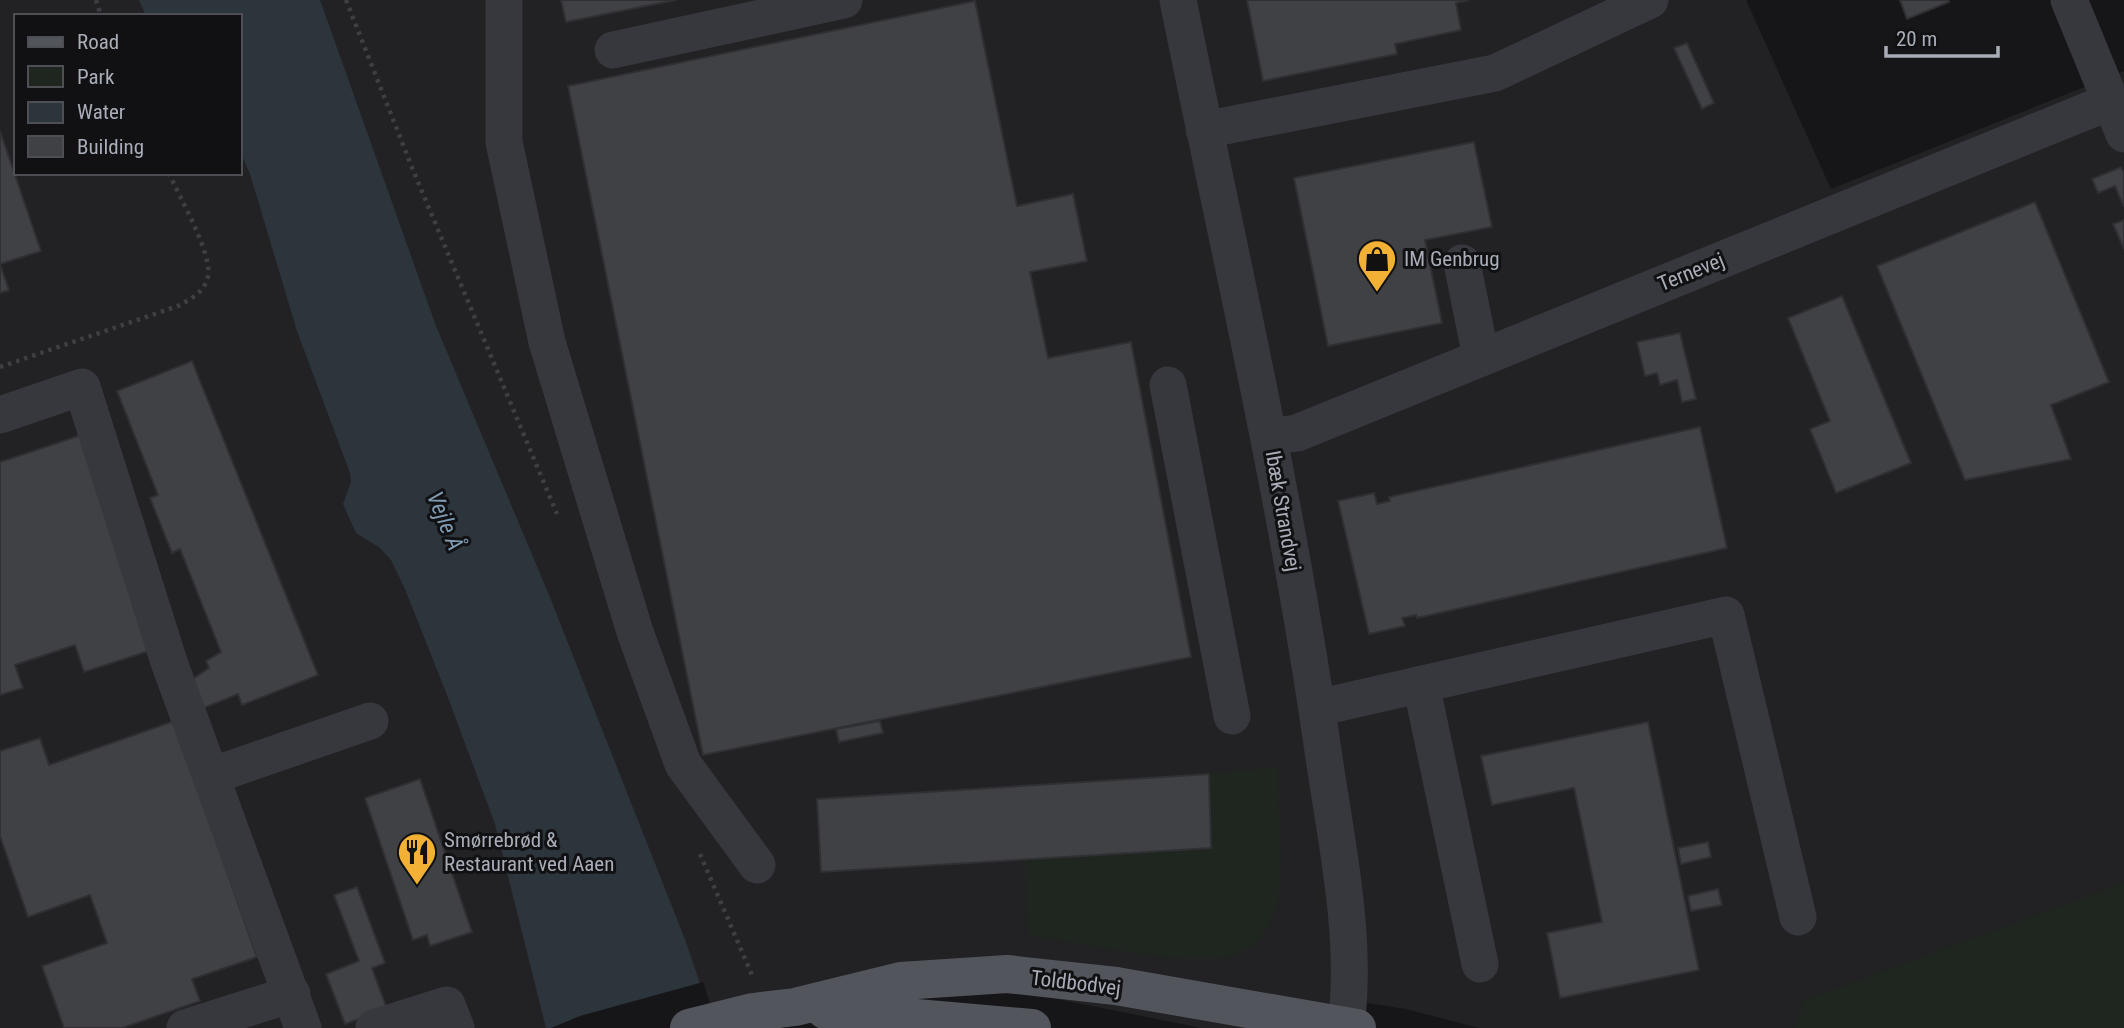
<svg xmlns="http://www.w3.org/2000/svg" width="2124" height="1028" font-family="'Roboto Condensed',sans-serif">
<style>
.built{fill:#222225;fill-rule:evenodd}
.green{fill:#1e261f}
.water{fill:#2c353c}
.pier{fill:#161618}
.building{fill:#404145;stroke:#303034;stroke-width:2}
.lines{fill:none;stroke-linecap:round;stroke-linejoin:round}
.path{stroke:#3d3f44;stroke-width:4.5;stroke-dasharray:3.5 5;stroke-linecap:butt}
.minor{stroke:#37383d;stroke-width:37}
.major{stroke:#53555c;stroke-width:38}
.labels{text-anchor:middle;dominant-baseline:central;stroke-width:6;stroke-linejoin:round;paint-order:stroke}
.poi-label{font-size:21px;fill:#a8adb8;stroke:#111113;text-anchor:start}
.street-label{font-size:21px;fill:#a8adb8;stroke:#111113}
.water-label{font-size:23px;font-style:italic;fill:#7f9bb3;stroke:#111113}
</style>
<rect width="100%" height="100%" fill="#161618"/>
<!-- built -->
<path class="built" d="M0 0H1746L1831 189 2124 71V1028H1479L1406 1009 1348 1000 1353 1028H1201L998 987 726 1028H0ZM16 16H240V173H16Z"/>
<!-- green -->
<path class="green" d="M1277 767C1278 810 1285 857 1278 900 1273 924 1258 948 1234 955 1191 968 1077 942 1028 935L1025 860 1211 848 1209 774Z
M2124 883V1028H1795L1805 1000Z"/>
<!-- water -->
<path class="water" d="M139 0H320L436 326 549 595 686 942 715 1028H546L495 824 447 695 405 589 391 560 380 548 356 533 343 504 351 482 350 473 297 331 250 174 240 151V16H146Z"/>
<!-- pier -->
<path class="pier" d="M703 982 718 1028H551L580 1016Z"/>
<!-- building -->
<path class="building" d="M561 0H676L566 22Z
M1247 0H1469L1456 3 1461 30 1395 44 1397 54 1263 81Z
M1900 0H1948L1949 2 1907 19Z
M975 1 1017 206 1073 194 1087 261 1030 272 1048 358 1131 342 1191 657 703 755 568 86Z
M1687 43 1714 103 1702 109 1674 48Z
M0 131 41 251 0 264 9 290 0 293Z
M1474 142 1492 227 1425 240 1442 323 1328 346 1294 178Z
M2121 167 2124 173V207L2115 186 2098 193 2092 179Z
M2035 202 2109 382 2051 405 2071 459 1965 480 1877 266Z
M2124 220V249L2113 224Z
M1842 296 1911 463 1836 493 1810 429 1830 421 1788 318Z
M1680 333 1696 399 1682 402 1677 380 1660 385 1657 373 1645 376 1637 342Z
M192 361 318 675 242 705 238 694 201 709 190 681 209 668 206 661 221 652 180 549 172 553 150 498 158 495 117 391Z
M1700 427 1727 548 1417 618 1416 615 1402 618 1405 626 1369 634 1338 501 1374 493 1377 504 1390 501 1389 497Z
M84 434 155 649 84 672 75 645 15 665 23 688 0 695V462Z
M174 721 257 957 192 979 200 1001 122 1028H64L42 966 107 943 90 895 28 917 0 836V751L40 738 49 765Z
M880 721 883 733 839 742 836 729Z
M1648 722 1699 970 1560 998 1547 933 1602 922 1574 788 1492 805 1481 756Z
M1209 774 1211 848 821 872 817 799Z
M420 779 472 932 430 946 427 935 413 940 365 798Z
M1708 842 1711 857 1681 864 1678 848Z
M357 887 385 963 372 968 387 1009 345 1024 326 974 359 961 334 895Z
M1718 889 1722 905 1691 911 1688 896Z"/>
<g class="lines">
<!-- path -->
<path class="path" d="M96 0 101 16
M346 0 413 170 557 514
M0 367 178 306C191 299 205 292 208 276 212 252 179 197 169 173
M700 854 752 975"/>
<!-- minor -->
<path class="minor" d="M504 0V142L547 342 635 632 683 764 757 865
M1178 0C1228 248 1286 494 1322 744 1335 837 1358 934 1346 1028
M2069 0 2124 134
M613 50 844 0
M1204 130 1495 73 1650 0
M1462 263 1481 357
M1168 385 1232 716
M0 415 82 387 170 665 303 1028
M1270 437 1297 433 2109 102
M1421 684 1480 964
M1317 708 1726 615 1798 917
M211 776 370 721
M185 1028 292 994
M374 1028 447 1005 456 1028"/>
<!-- major -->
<path class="major" d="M825 1010 1032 1028
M689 1028 753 1012 795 1007 901 981 1007 974 1116 986 1357 1028"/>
</g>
<!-- icons -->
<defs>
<g id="shop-pin" transform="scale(2.0125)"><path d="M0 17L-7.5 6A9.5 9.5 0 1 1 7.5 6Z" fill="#f2b134" stroke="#111113"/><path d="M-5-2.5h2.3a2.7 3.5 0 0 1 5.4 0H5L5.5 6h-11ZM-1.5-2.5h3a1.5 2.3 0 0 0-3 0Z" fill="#111"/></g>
<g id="restaurant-pin" transform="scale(2.0125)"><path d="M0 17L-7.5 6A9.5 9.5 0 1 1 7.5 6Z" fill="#f2b134" stroke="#111113"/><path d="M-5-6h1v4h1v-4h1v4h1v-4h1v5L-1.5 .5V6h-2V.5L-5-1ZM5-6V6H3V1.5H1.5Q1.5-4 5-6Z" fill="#111"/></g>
</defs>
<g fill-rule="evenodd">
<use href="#shop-pin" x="1377" y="259"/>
<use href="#restaurant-pin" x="417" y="852"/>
</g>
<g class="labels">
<!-- poi labels -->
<g class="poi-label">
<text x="1404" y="259">IM Genbrug</text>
<text x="444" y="840">Smørrebrød &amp;<tspan x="444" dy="24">Restaurant ved Aaen</tspan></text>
</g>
<!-- street labels -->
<g class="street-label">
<text transform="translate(1691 272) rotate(-22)">Ternevej</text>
<text transform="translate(1283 511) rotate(80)">Ibæk Strandvej</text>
<text transform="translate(1076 983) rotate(7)">Toldbodvej</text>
</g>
<!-- water labels -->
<g class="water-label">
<text transform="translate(445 521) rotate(68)">Vejle Å</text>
</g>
</g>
<!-- legend -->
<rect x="14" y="14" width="228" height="161" fill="#111113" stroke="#4d4f55" stroke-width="2"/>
<rect x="28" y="37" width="35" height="10" fill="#53555c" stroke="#4d4f55" stroke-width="2"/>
<text x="77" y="49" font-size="21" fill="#a8adb8">Road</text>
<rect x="28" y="66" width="35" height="21" fill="#1e261f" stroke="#4d4f55" stroke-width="2"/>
<text x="77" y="84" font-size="21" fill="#a8adb8">Park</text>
<rect x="28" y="102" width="35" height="21" fill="#2c353c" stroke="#4d4f55" stroke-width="2"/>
<text x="77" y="119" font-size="21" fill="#a8adb8">Water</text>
<rect x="28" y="136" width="35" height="21" fill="#404145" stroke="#4d4f55" stroke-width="2"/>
<text x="77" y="154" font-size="21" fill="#a8adb8">Building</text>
<!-- scale -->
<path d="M1886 46v10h112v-10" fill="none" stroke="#a8adb8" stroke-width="3.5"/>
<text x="1896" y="46" font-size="21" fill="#a8adb8" stroke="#111113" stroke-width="5" paint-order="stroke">20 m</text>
</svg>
